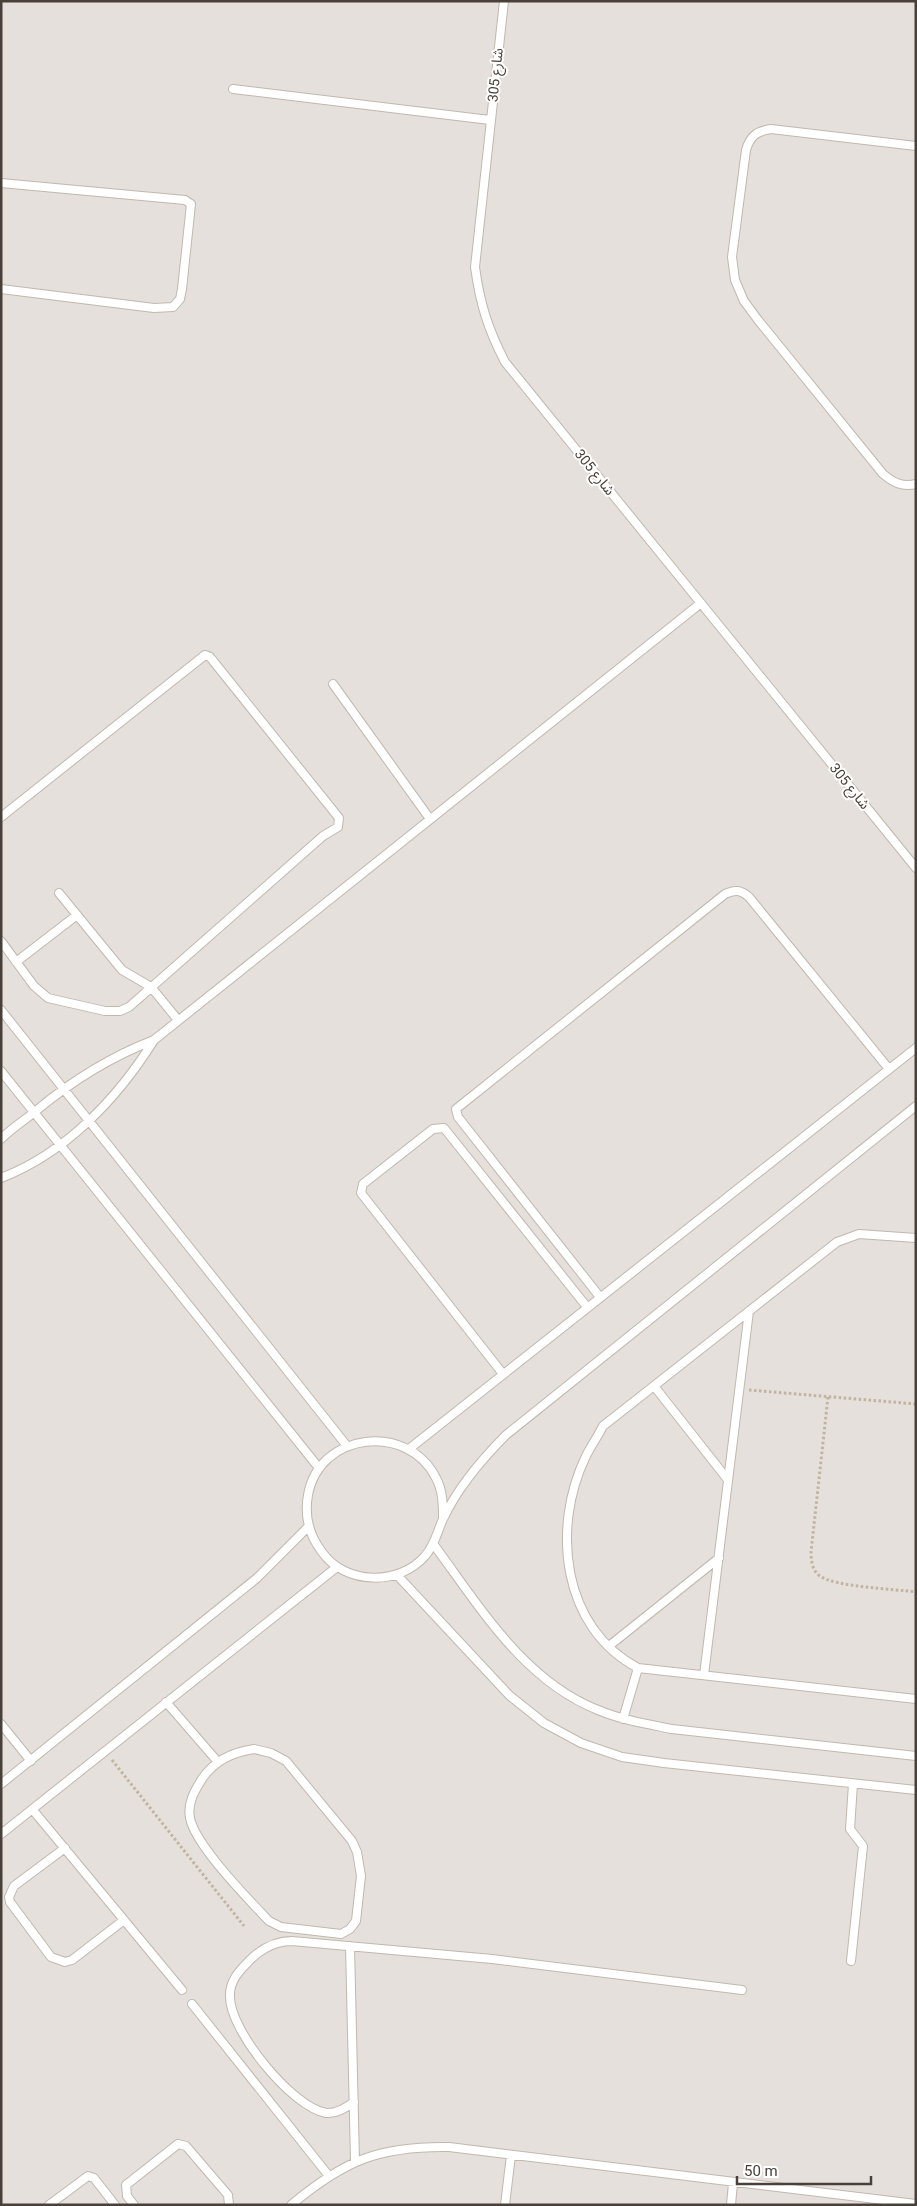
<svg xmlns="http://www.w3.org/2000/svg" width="917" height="2206" font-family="Roboto,'Noto Sans Arabic',sans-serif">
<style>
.industrial{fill:#e5e0dc}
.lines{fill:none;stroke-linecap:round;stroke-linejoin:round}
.service-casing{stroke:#c1b8ad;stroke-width:10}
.path{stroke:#c2b39f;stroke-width:3;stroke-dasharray:2.5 2.5;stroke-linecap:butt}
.service{stroke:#fff;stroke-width:8}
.labels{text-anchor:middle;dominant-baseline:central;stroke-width:4;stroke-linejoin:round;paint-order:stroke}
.street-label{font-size:14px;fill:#494139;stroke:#fff}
</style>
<rect width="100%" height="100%" fill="#f5f1eb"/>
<!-- industrial -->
<path class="industrial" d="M1 1H916V2205H1Z"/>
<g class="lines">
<!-- service casing -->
<g class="service-casing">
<path id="service" d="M504 1 475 267C480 304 488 329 505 362L916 868
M233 89 490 120
M916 146 771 129C757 131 750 136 746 150L732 257 735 280 744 301 758 320 883 474C894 483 902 487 916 484
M1 183 185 200 191 204 182 289 180 299 173 307 154 308 1 289
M333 684 430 819
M1 817 205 655 210 657 339 818 338 827 323 836 129 1007 120 1011H105L48 998 34 986 1 941
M59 893 122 970 151 987 178 1020
M16 962 77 915
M1 1010 347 1446
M1 1071 319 1468
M1 1139C12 1128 25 1120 37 1110 73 1080 110 1057 154 1040L701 603
M1 1178C66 1153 118 1098 154 1040
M916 1238 859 1234 837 1242 603 1426C598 1436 591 1446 586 1456 551 1528 562 1628 638 1668L916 1699
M600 1297 458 1117 456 1109 725 894C735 889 741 890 749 897L889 1069
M503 1374 361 1193 363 1184 433 1129 444 1128 587 1307
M654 1386 728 1480
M409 1449 916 1048
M443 1519C443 1505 443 1491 436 1478 408 1422 319 1432 308 1495 304 1517 309 1535 322 1552 345 1585 399 1586 425 1556 435 1545 437 1532 443 1519 458 1487 482 1459 506 1435L916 1106
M434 1545C480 1607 523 1680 598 1710 622 1720 647 1724 672 1729L916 1756
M397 1575 510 1696 544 1723 581 1743 622 1757 664 1763 916 1790
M609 1646 719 1558
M704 1675 749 1311
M166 1702 218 1762
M623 1719 638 1668
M1 1724 31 1761
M254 1749 271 1753 286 1761 352 1841 357 1852 361 1876 356 1921 350 1929 341 1934 281 1927 269 1921C249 1900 195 1845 190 1818 187 1803 195 1790 202 1779 214 1761 233 1752 254 1749Z
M1 1784 257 1578 308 1527
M32 1809 182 1990
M1 1834 337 1567
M65 1848 14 1886 9 1897 10 1902 51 1957 65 1962 72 1960 124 1920
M350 1946 355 2161
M851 1961 863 1846 850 1829 853 1784
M192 2004 329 2176
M354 2102C346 2108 336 2114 326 2113 292 2107 230 2031 230 1997 229 1980 241 1969 252 1958 264 1947 276 1941 292 1941L492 1959 742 1990
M49 2205 88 2176 94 2178 115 2205
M134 2205 127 2196 126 2185 178 2144 186 2146 228 2195 229 2205
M291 2205C345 2160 379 2146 449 2147L916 2204
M505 2205 511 2155
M731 2205 733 2183"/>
</g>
<!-- path -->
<path class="path" d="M749 1390 916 1404
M828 1397 811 1552C811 1560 812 1571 820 1576 835 1587 895 1589 916 1592
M112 1760 244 1926"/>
<!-- service -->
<use href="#service" class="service"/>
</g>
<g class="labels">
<!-- street labels -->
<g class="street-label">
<text transform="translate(495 75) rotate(-84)">شارع 305</text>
<text transform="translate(595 472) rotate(51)">شارع 305</text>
<text transform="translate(850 786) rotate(51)">شارع 305</text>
</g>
</g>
<!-- border -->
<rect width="917" height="2206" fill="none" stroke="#494139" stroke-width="5"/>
<!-- scale -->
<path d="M737 2176v8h134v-8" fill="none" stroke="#494139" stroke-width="2.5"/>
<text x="744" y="2176" font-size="15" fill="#494139" stroke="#ffffff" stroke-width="4" paint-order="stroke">50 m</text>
</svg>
